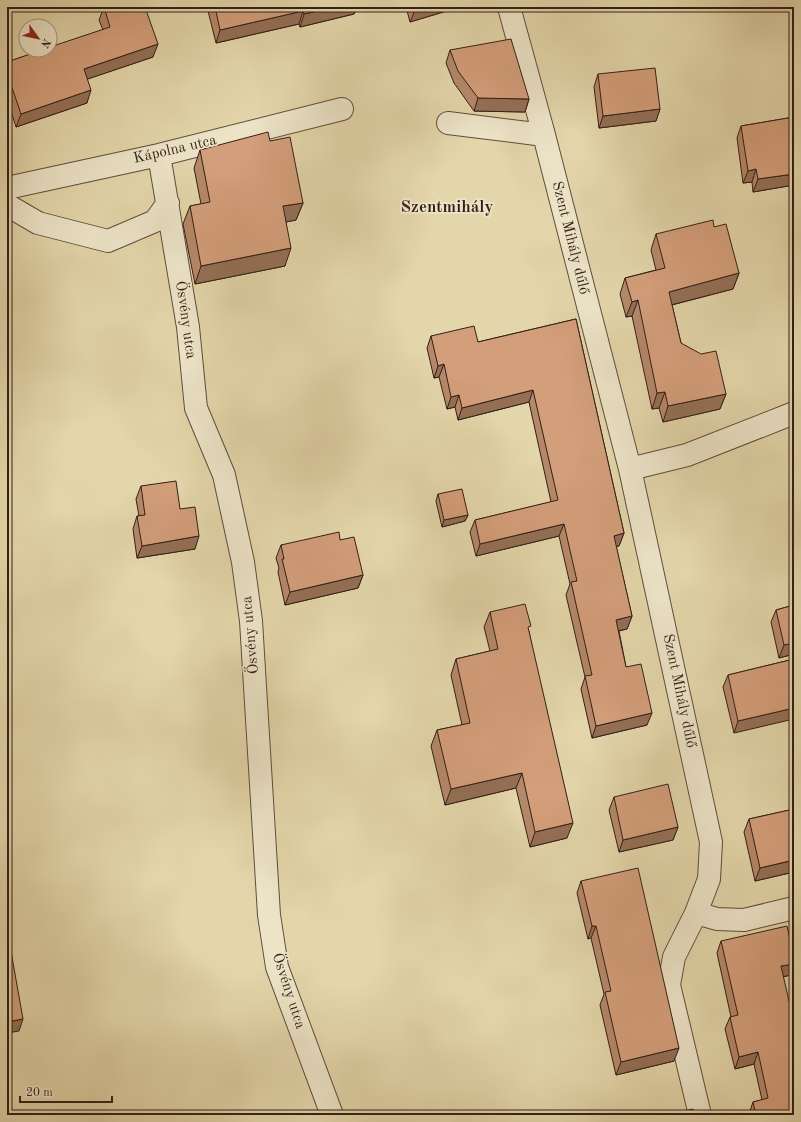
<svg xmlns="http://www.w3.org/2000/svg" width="801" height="1122" font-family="'Old Standard TT',serif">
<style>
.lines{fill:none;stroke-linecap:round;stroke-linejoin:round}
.minor-casing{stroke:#5e4d3c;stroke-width:24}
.minor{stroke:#ede4c8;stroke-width:22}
.wall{fill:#b58869;stroke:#321f18}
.shaded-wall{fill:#946f55;stroke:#321f18}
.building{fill:#d39e7a;stroke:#321f18}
.labels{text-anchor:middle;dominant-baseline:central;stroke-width:3.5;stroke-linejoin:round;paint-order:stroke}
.street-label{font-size:15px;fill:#321f18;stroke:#ede4c8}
.quarter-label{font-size:17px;font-weight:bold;fill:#321f18;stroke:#ede4c8}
</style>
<rect width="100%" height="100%" fill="#e3d6aa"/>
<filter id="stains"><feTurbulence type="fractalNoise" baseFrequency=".005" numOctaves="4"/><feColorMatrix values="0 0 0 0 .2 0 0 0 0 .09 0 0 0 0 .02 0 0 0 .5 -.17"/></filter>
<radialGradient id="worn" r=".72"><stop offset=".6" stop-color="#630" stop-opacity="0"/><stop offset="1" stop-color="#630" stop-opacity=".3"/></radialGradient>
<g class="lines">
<!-- minor casing -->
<g class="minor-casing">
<path id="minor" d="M509 7 544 135 630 469 687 455 794 413
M448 123 544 135
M159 155 188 327 196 408 224 475 243 562 251 621 269 915 277 967 332 1115
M7 188 159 155 342 109
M7 205 38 223 108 241 155 221 168 203
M630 469 711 842 709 879 696 913 674 957 669 985 700 1115
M696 913 717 919 744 920 794 908"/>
</g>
<!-- minor -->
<use href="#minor" class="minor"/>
</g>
<!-- wall -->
<path class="wall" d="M104 7 153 57 87 79V103L16 127 7 99V62L103 30 99 20Z
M207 7H357L354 14 300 27 299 24 216 43Z
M406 7H460L410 22Z
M450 50 529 99 525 112 474 111 454 83 446 63Z
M598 74 660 109 656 121 599 128 594 87Z
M794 117V185L753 192 752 182 743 183 737 138 741 126Z
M270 141 303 203 296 220 286 222 285 266 195 284 183 224 190 206 201 204 194 168 200 150Z
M714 227 739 273 733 289 672 305 681 343 726 394 720 409 663 422 659 408 652 409 632 316 626 317 620 294 625 278 656 270 651 250 656 234Z
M576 319 624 533 619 546H616L632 616 627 629 619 631 626 667 647 725 592 738 581 689 585 677 566 595 570 584 559 536 476 556 470 532 475 520 551 502 529 402 458 420 455 407 447 409 439 377 434 378 427 348 431 336 478 342Z
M141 486 180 509 195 549 137 558 133 529 137 516H139L136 499Z
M438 494 468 515 465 521 442 527 436 501Z
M340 540 363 575 358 588 285 605 278 572 279 568 276 558 281 545Z
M794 542V564L791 550Z
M794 605V654L779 658 771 622 776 610Z
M490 612 529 631 567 838 530 847 516 788 445 805 431 746 437 730 462 725 451 675 456 659 490 651 484 627Z
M794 659 734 733 723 687 728 675Z
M614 797 678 827 673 840 619 852 609 810Z
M794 809V872L755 881 744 832 749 819Z
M581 881 674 1061 616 1075 600 1005 604 994 591 938 588 939 577 893Z
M721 941 794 958V967L791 975 783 977 794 1115H749V1114L753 1102 762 1100 754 1064 735 1069 725 1029 730 1017H731L717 953Z"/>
<!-- shaded-wall -->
<path class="shaded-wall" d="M336 7H357L354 14 300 27 304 14Z
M424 7H460L410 22 415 10Z
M303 11 299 24 216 43 220 30Z
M158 44 153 57 79 82 84 69Z
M91 90 87 103 16 127 21 114Z
M478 98 529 99 525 112 474 111Z
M660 109 656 121 599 128 603 116Z
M756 169 752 182 743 183 748 171Z
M794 174V185L753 192 758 179Z
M303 203 296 220 276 224 283 206Z
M291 248 285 266 195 284 201 266Z
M739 273 733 289 663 307 669 292Z
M638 300 632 316 626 317 632 302Z
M444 364 439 377 434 378 438 366Z
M533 390 529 402 458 420 462 408Z
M665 392 659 408 652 409 657 393Z
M726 394 720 409 663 422 668 406Z
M459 395 455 407 447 409 451 397Z
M468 515 465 521 442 527 444 520Z
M564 524 559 536 476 556 480 544Z
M624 533 619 546 609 548 614 536Z
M199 536 195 549 137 558 142 546Z
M363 575 358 588 285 605 290 592Z
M632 616 627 629 612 632 616 620Z
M794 643V654L779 658 784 645Z
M794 708V719L734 733 738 721Z
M652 713 647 725 592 738 596 726Z
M522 773 516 788 445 805 451 789Z
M573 823 567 838 530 847 535 832Z
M678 827 673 840 619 852 623 840Z
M794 860V872L755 881 760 868Z
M592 926H596L591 938 588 939Z
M794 964V967L791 975 777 978 781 966Z
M23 1019 19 1031 7 1033V1022Z
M679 1048 674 1061 616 1075 621 1062Z
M758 1052 754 1064 735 1069 739 1057Z"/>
<!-- building -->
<path class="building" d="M104 7H145L158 44 84 69 91 90 21 114 7 73V62L42 50H50V47L110 27Z
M215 7H336L304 14 303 11 220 30Z
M414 7H424L415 10Z
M511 39 529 99 478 98 458 71 450 50Z
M655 68 660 109 603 116 598 74Z
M794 117V174L758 179 756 169 748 171 741 126Z
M268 132 270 141 290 137 303 203 283 206 291 248 201 266 190 206 210 202 200 150Z
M713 220 714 227 726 224 739 273 669 292 681 343 701 354 716 351 726 394 668 406 665 392 657 393 638 300 632 302 625 278 665 268 656 234Z
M576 319 624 533 614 536 632 616 616 620 626 667 641 664 652 713 596 726 585 676 592 675 571 582 577 581 564 524 480 544 475 520 558 500 533 390 462 408 459 395 451 397 444 364 438 366 431 336 474 326 478 342Z
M176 481 180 509 195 507 199 536 142 546 137 516 145 515 141 486Z
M462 489 468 515 444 520 438 494Z
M339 532 340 540 354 537 363 575 290 592 282 559H284L281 545Z
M525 604 531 626 528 627 573 823 535 832 522 773 451 789 437 730 470 723 456 659 498 649 490 612Z
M794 605V643L784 645 776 610Z
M794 659V708L738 721 728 675Z
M668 784 678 827 623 840 614 797Z
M794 809V860L760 868 749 819Z
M638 868 679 1048 621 1062 605 992 611 991 596 926H592L581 881Z
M787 926 794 958V964L781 966 794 1023V1115H756L753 1102 768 1098 758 1052 739 1057 730 1017 738 1015 721 941Z
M7 929 23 1019 7 1022Z
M693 1109 694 1115H665Z"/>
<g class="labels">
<!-- street labels -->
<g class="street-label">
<text transform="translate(175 150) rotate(-13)">Kápolna utca</text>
<text transform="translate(570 238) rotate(76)">Szent Mihály dűlő</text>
<text transform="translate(185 320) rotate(82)">Ösvény utca</text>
<text transform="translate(251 635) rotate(-95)">Ösvény utca</text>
<text transform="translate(679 691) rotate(78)">Szent Mihály dűlő</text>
<text transform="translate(288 991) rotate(72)">Ösvény utca</text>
</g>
<!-- quarter labels -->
<g class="quarter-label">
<text x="447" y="207">Szentmihály</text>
</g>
</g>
<!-- margin -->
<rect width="801" height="1122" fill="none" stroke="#e3d6aa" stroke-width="24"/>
<rect x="8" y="8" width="785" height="1106" fill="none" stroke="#321f18" stroke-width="2"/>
<rect x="12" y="12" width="777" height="1098" fill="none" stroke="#321f18"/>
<!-- north arrow -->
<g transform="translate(38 38) rotate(123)"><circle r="19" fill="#ede4c8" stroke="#a29582"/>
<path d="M0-3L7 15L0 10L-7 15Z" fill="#8f2418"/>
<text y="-6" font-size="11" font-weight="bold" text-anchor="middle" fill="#321f18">N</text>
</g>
<!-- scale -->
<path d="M20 1096v6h92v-6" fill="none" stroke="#321f18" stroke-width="2"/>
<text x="26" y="1096" font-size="12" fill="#321f18" stroke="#ede4c8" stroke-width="3" paint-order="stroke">20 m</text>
<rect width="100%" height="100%" filter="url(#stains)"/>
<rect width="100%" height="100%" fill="url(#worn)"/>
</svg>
